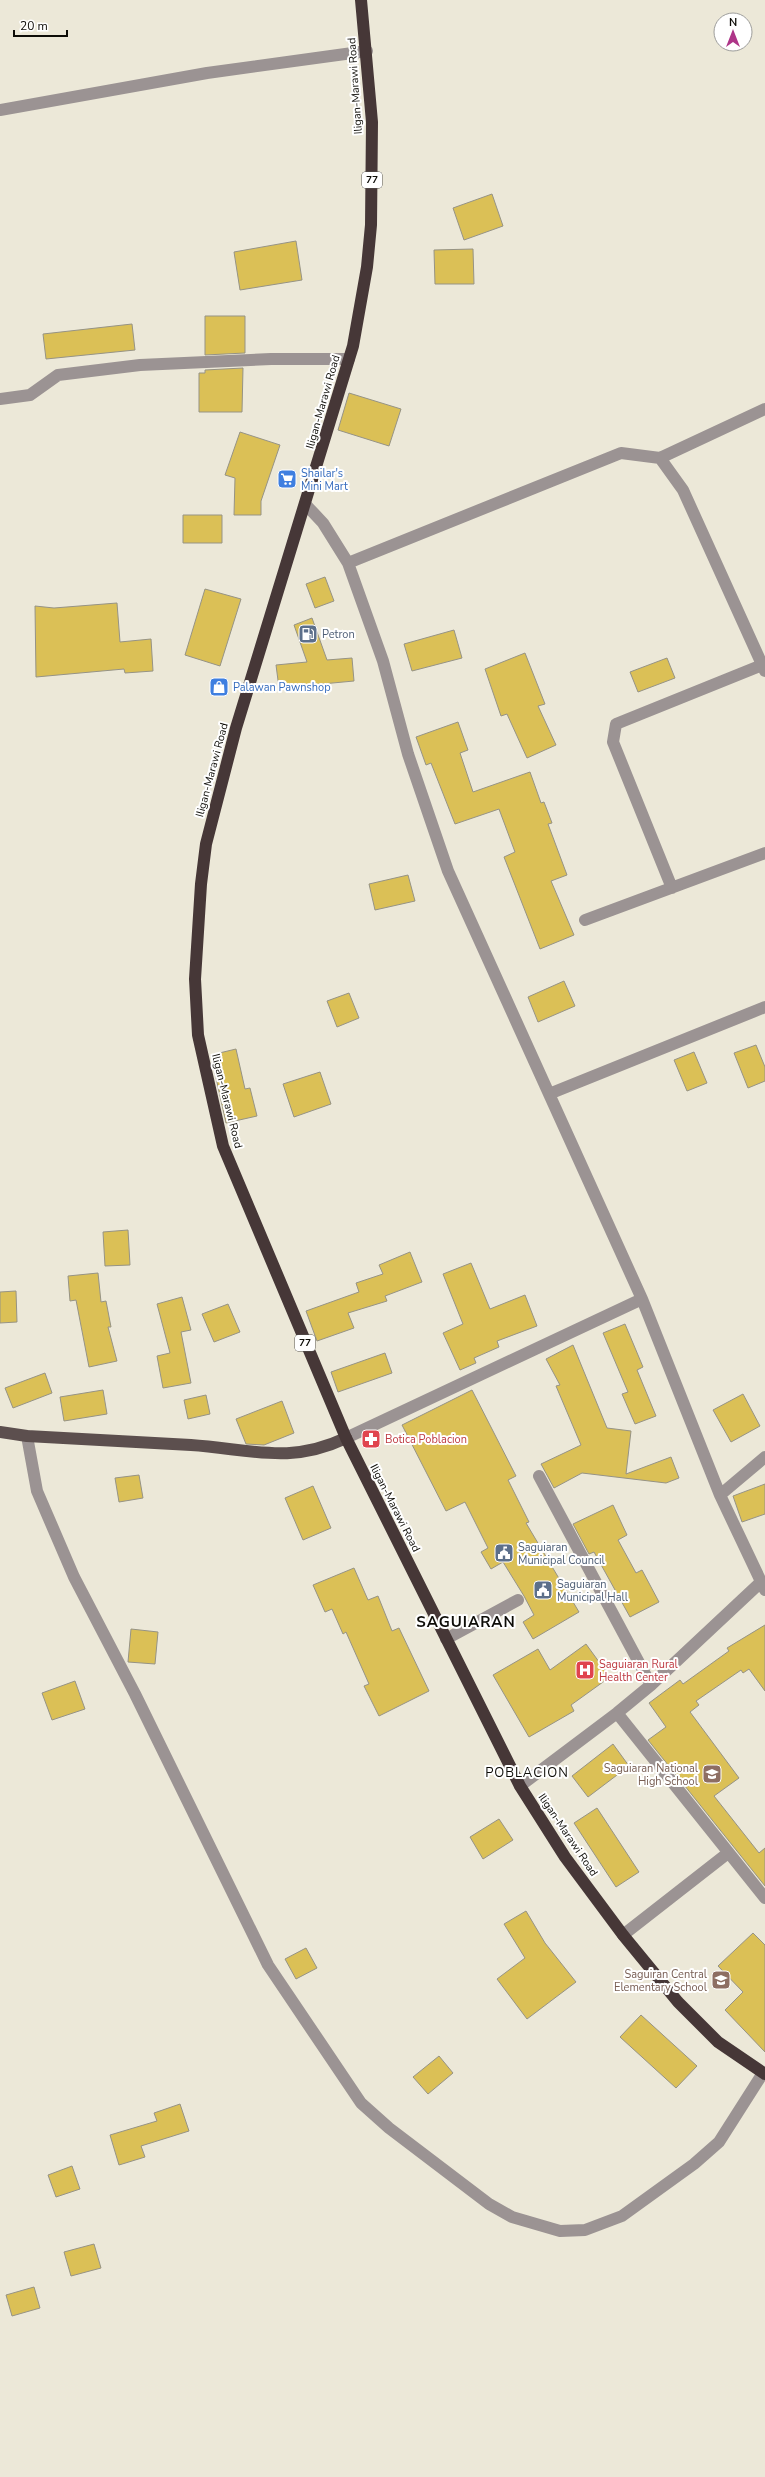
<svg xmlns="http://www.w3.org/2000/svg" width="765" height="2477" font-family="'Nunito Sans',sans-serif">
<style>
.building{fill:#dbc056;stroke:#969385}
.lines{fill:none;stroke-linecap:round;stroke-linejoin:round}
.minor{stroke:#9b9393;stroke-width:12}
.major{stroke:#5c4f4e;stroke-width:12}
.highway{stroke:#463737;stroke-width:12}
.labels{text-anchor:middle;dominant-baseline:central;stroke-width:4;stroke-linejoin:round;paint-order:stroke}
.shield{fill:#fff;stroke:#565551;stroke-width:1}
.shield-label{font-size:10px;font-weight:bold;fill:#0d0c07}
.street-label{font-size:11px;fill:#0d0c07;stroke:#fff}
.shop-label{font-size:11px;fill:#366cbe;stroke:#fff;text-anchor:start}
.service-label{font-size:11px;fill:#4e5e75;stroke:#fff;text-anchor:start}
.health-label{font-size:11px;fill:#be3a42;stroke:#fff;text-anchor:start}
.education-label{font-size:11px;fill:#785e54;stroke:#fff;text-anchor:end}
.quarter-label{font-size:13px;letter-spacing:1px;fill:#0d0c07;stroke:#fff}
.district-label{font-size:15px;font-weight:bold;letter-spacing:1px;fill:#0d0c07;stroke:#fff}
</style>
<rect width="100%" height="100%" fill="#ece8d8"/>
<!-- building -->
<path class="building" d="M492 194 503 226 464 240 453 208Z
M296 241 302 280 240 290 234 252Z
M473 249 474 284H435L434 250Z
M205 316H245V353L205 355Z
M132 324 135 350 46 359 43 334Z
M243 368 242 412H199V373H205V370Z
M349 393 401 409 389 446 338 430Z
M240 432 280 445 261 501V515H234L235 478 225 475Z
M183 515H222V543H183Z
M325 577 334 601 315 608 306 584Z
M205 589 241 599 220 666 185 655Z
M117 603 120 642 151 639 153 671 125 673 124 669 36 677 35 606 54 608Z
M312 618 327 660 352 658 354 681 279 688 276 665 307 662 294 625Z
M454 630 462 658 412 671 404 644Z
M525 653 545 704 538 706 556 745 527 758 507 714 501 716 485 669Z
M667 658 675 678 638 692 630 672Z
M458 722 468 750 460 753 473 792 530 772 541 803 544 802 552 823 548 824 567 875 551 881 574 935 540 949 504 857 515 852 499 809 455 824 431 763 426 765 416 737Z
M408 875 415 901 375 910 369 884Z
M564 981 575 1006 538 1022 528 997Z
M349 993 359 1018 337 1027 327 1001Z
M756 1045 765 1067V1081L748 1088 734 1053Z
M236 1049 245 1089 250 1088 257 1116 226 1123 211 1055Z
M694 1052 707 1083 687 1091 674 1060Z
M320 1072 331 1104 294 1117 283 1084Z
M128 1230 130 1265 105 1266 103 1232Z
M410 1252 422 1282 385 1296 387 1301 348 1313 354 1328 317 1341 306 1311 359 1292 356 1283 383 1274 379 1265Z
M471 1263 490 1309 525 1295 537 1326 497 1341 499 1347 474 1358 476 1363 460 1370 443 1333 463 1324 443 1274Z
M98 1273 101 1302 106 1301 111 1327H108L117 1361 89 1367 76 1300 70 1301 68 1276Z
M16 1291 17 1322 0 1323V1292Z
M182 1297 191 1330 181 1332 191 1383 163 1388 157 1356 170 1353 157 1304Z
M228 1304 240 1332 214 1342 202 1314Z
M625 1324 643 1367 637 1370 656 1416 635 1424 622 1394 628 1392 603 1333Z
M573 1345 607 1428 631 1431 626 1474 671 1457 679 1478 666 1483 582 1473 554 1488 541 1464 581 1445 556 1386 560 1385 546 1359Z
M385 1353 392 1373 338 1392 331 1372Z
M45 1373 52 1393 13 1408 5 1388Z
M103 1390 107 1414 64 1421 60 1397Z
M472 1390 516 1476 508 1480 529 1522 526 1523 579 1612 533 1639 523 1622 534 1615 524 1596 503 1562 491 1569 481 1552 488 1548 465 1502 446 1511 402 1425Z
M743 1394 760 1426 731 1442 713 1410Z
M206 1395 210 1414 188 1419 184 1400Z
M282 1401 294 1433 264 1445 246 1444 236 1419Z
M139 1475 143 1498 119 1502 115 1478Z
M765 1484V1514L742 1522 733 1496Z
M313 1486 331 1528 303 1540 285 1498Z
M613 1505 627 1535 618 1540 636 1573 642 1570 659 1602 630 1617 594 1552 589 1554 573 1524Z
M354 1568 368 1600 378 1596 392 1631 399 1628 429 1691 379 1716 364 1686 369 1684 346 1632 343 1634 332 1609 325 1612 313 1585Z
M765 1625V1691L749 1669 743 1673 741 1670 696 1701 699 1705 690 1712 739 1778 714 1796 759 1853 765 1848V1886L648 1740 666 1727 649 1703 680 1680 683 1684 729 1651 727 1648Z
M131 1629 158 1632 155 1664 128 1662Z
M586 1644 610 1677 571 1705 574 1711 529 1737 493 1675 538 1649 550 1670Z
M75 1681 85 1709 52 1720 42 1693Z
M613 1744 629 1766 588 1797 572 1776Z
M597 1808 639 1872 616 1887 574 1823Z
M499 1819 513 1840 483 1859 470 1837Z
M526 1911 545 1943 576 1982 527 2019 497 1979 525 1958 504 1924Z
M753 1933 765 1945V2052L725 2010 743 1992 718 1966Z
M306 1948 317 1968 296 1979 285 1959Z
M641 2015 697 2066 676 2088 620 2037Z
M439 2056 453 2073 428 2094 413 2077Z
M180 2104 189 2131 141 2146 145 2157 119 2165 110 2135 157 2121 154 2113Z
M72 2166 80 2189 56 2197 48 2175Z
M94 2244 101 2268 71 2276 64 2252Z
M34 2287 40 2308 12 2316 6 2295Z"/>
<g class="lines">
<!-- minor -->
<path class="minor" d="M0 110 207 73 367 51
M0 399 30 395 58 375 140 365 271 359H349
M660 458 683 490 765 671
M306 505 323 523 348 563 383 661 408 754 448 871 642 1299 720 1495 765 1590
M348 563 621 453 660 458 765 409
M672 888 613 742 616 724 762 665
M585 920 765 853
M549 1094 765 1007
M27 1436 37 1491 74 1577 135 1694 268 1965 361 2103 389 2128 489 2204 512 2217 560 2231 585 2230 622 2216 694 2164 719 2142 763 2073
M346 1438 642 1299
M539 1476 651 1685
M720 1495 765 1457
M446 1639 518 1600
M617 1713 765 1898
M520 1786 617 1713 651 1685 760 1583
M623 1935 728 1853"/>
<!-- major -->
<path class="major" d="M0 1432 27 1436C82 1439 136 1442 191 1445 250 1449 289 1465 346 1438"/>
<!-- highway -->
<path class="highway" d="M361 0 372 122 371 225 367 267 353 346 236 728 206 844 201 884 195 979 198 1035 223 1146 346 1438 520 1786 565 1857 623 1935 678 2002 718 2042 765 2074"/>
</g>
<!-- icons -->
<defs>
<g id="supermarket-square" transform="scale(1)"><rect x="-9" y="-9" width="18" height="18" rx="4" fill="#3f7fe0" stroke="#fff"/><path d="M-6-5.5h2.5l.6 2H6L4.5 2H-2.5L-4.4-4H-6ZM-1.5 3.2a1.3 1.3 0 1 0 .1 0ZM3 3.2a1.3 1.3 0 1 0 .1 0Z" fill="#fff"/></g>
<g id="fuel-square" transform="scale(1)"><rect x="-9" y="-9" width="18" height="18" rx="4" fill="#5c6f8a" stroke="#fff"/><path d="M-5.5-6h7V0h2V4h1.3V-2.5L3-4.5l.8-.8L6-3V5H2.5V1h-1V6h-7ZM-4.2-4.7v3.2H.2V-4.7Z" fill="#fff"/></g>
<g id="shop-square" transform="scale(1)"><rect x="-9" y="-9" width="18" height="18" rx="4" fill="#3f7fe0" stroke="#fff"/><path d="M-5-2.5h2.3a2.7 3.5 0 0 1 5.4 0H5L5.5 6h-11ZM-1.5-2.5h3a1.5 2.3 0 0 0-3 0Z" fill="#fff"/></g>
<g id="pharmacy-square" transform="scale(1)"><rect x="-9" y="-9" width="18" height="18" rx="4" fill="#e0444e" stroke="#fff"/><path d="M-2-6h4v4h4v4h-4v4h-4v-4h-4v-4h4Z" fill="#fff"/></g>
<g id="civic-square" transform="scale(1)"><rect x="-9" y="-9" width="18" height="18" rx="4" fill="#5c6f8a" stroke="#fff"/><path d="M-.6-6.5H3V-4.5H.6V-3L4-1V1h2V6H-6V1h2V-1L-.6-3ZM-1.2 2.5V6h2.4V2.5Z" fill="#fff"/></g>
<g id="hospital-square" transform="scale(1)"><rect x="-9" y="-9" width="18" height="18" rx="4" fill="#e0444e" stroke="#fff"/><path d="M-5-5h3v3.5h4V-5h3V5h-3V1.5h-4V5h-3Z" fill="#fff"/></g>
<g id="school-square" transform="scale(1)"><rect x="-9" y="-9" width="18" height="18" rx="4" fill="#8d6e63" stroke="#fff"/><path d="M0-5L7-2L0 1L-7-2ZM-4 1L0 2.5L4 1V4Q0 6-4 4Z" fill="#fff"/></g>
</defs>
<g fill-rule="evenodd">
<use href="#supermarket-square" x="287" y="479"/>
<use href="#fuel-square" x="308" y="634"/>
<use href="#shop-square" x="219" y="687"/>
<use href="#pharmacy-square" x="371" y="1439"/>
<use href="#civic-square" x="504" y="1553"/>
<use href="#civic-square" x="543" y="1590"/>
<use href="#hospital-square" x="585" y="1670"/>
<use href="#school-square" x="712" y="1774"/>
<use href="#school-square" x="721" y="1980"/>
</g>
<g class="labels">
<!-- shield labels -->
<g class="shield">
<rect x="362" y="172" width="20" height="16" rx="3"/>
<rect x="295" y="1335" width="20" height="16" rx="3"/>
</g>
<g class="shield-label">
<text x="372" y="180">77</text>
<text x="305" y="1343">77</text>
</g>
<!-- street labels -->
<g class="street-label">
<text transform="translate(355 86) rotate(-94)">Iligan-Marawi Road</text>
<text transform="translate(323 402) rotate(-74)">Iligan-Marawi Road</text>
<text transform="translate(212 770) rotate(-75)">Iligan-Marawi Road</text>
<text transform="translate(227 1101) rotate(76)">Iligan-Marawi Road</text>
<text transform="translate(395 1508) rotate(63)">Iligan-Marawi Road</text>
<text transform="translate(568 1835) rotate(56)">Iligan-Marawi Road</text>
</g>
<!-- shop labels -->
<g class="shop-label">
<text x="301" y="473">Shailar's<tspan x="301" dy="13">Mini Mart</tspan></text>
<text x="233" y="687">Palawan Pawnshop</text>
</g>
<!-- service labels -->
<g class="service-label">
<text x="322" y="634">Petron</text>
<text x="518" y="1547">Saguiaran<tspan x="518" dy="13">Municipal Council</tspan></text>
<text x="557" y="1584">Saguiaran<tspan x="557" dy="13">Municipal Hall</tspan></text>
</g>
<!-- health labels -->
<g class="health-label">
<text x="385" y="1439">Botica Poblacion</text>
<text x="599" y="1664">Saguiaran Rural<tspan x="599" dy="13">Health Center</tspan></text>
</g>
<!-- education labels -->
<g class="education-label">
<text x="698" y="1768">Saguiaran National<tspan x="698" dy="13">High School</tspan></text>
<text x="707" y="1974">Saguiran Central<tspan x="707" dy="13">Elementary School</tspan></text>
</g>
<!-- quarter labels -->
<g class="quarter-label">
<text x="527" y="1773">POBLACION</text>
</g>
<!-- district labels -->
<g class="district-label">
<text x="466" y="1622">SAGUIARAN</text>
</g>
</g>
<!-- north arrow -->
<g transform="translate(733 32)"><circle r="19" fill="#ffffff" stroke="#9e9e9c"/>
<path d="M0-3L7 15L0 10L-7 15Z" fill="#ae3588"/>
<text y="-6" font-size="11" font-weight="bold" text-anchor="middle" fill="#0d0c07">N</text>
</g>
<!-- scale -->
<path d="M14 30v6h53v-6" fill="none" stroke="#0d0c07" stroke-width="2"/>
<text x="20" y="30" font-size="12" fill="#0d0c07" stroke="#ffffff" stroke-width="3" paint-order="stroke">20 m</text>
</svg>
